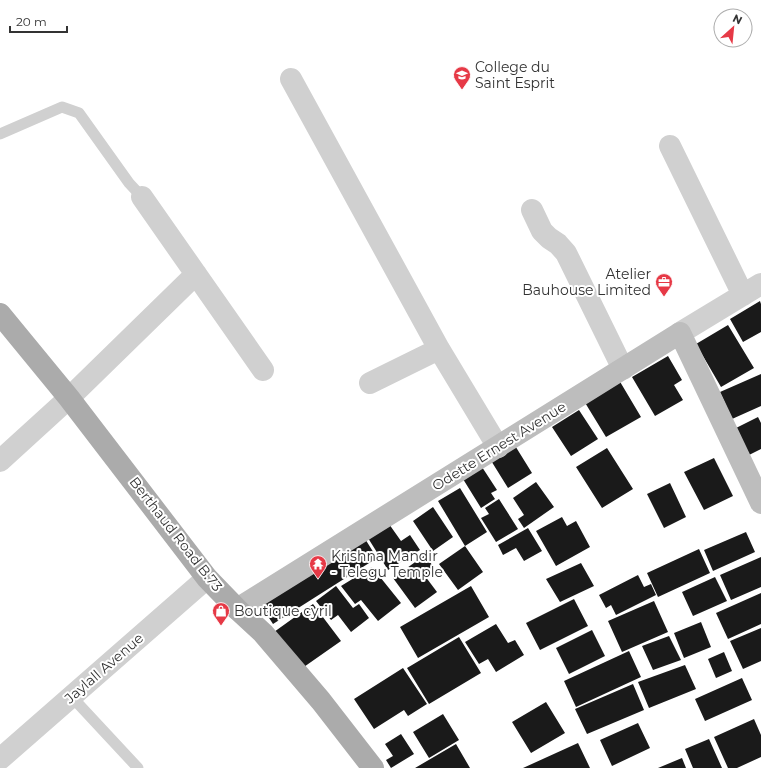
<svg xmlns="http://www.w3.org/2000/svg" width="761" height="768" font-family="Montserrat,sans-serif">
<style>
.building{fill:#1a1a1a}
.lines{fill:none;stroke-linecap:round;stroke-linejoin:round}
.lane{stroke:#d0d0d0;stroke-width:11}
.street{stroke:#d0d0d0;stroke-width:22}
.secondary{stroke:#bdbdbd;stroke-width:22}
.primary{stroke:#ababab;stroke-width:22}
.labels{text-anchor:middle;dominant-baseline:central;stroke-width:4;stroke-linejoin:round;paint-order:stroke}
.poi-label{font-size:14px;fill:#333;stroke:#fff;text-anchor:start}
.street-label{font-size:14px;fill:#333;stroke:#fff}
</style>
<rect width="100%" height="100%" fill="#fff"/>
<!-- building -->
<path class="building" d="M760 301 761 304V332L743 342 730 319Z
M728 325 754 368 721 387 696 344Z
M668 356 682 380 674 385 683 400 655 416 632 377Z
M761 374V406L732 419 720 392Z
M619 380 641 417 606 437 584 401Z
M579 410 598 439 571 456 552 427Z
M758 417 761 423V449L747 456 734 429Z
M514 444 532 473 508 488 490 459Z
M607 448 633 489 602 508 576 467Z
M714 458 733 496 704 510 684 472Z
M482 467 497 490 491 493 495 499 481 508 463 479Z
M536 482 554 507 524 528 518 519 524 515 513 498Z
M670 483 686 517 664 528 647 494Z
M460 488 487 532 465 546 438 501Z
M499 499 518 529 496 542 481 518 489 514 485 508Z
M433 507 453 537 433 551 413 521Z
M562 517 567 526 576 521 590 547 556 566 536 531Z
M389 524 401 541 410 535 420 550 388 570 368 538Z
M528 528 542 551 524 561 516 548 503 555 498 545Z
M746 532 755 552 713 571 704 550Z
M362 534 377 558 273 624 258 601Z
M465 546 483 572 458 590 439 564Z
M699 549 710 573 658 597 647 573Z
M425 555 435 569 425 576 437 592 415 608 393 578Z
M761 557V587L731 600 720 575Z
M581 563 594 586 560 602 546 579Z
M372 567 401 603 378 621 361 600 355 604 341 586Z
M638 575 644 587 651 584 656 595 616 615 611 605 606 608 599 595Z
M715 577 727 601 693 616 682 592Z
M336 586 353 608 359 604 369 618 351 632 338 615 331 620 316 601Z
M471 586 489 617 418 658 400 627Z
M761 593V624L728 639 716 613Z
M574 599 588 626 540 650 526 623Z
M654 601 668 632 622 652 608 621Z
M313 604 341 641 301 669 274 632Z
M701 622 711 647 684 658 674 633Z
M496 624 508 643 515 640 524 655 496 672 488 659 479 664 465 642Z
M761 628V661L743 669 730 641Z
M592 630 605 656 569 674 556 648Z
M669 636 681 660 653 670 642 646Z
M459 637 481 673 429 704 407 668Z
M629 651 641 677 576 707 564 681Z
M724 652 732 671 716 678 708 659Z
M685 665 696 689 649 708 638 682Z
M403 668 427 704 408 716 404 710 374 729 354 699Z
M742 678 752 700 705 721 695 699Z
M633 684 644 710 587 734 575 709Z
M546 702 565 733 531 753 512 722Z
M443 714 459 740 429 758 413 732Z
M754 719 761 735V757L737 768H728L714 737Z
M638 723 650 748 612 766 600 740Z
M401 734 414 754 391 768 386 760 393 756 385 744Z
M709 739 722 768H693L685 749Z
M578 743 590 768H523Z
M456 744 470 768H415Z
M682 758 686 768H658Z"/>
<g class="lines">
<!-- lane -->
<path class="lane" d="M0 134 62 107 79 113 129 183 142 197
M71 696 138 768"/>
<!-- street -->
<path class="street" d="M291 79 439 349 498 447
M670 146 743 295
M142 197 263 370
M532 210 542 231 549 238 558 244 566 253 623 369
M680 333 761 284
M370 383 439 349
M0 461 69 398 196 274
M0 759 207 578"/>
<!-- secondary -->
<path class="secondary" d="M237 609 680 333 761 503"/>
<!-- primary -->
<path class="primary" d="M0 314 69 398 207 578 237 609 263 633 321 701 373 768"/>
</g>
<!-- icons -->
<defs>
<g id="school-pin" transform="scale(0.9)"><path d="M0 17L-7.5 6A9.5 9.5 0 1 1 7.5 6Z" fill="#e63946" stroke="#fff"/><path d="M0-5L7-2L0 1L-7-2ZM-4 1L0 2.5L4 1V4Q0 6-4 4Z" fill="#fff"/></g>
<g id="office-pin" transform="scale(0.9)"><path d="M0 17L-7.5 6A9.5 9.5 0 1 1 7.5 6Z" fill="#e63946" stroke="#fff"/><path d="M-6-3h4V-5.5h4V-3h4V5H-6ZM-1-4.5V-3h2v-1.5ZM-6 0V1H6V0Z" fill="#fff"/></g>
<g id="temple-pin" transform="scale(0.9)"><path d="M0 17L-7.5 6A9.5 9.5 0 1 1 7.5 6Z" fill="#e63946" stroke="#fff"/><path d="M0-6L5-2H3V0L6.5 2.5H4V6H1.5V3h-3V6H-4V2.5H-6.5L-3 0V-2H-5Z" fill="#fff"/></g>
<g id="shop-pin" transform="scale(0.9)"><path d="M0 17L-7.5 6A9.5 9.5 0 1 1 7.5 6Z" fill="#e63946" stroke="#fff"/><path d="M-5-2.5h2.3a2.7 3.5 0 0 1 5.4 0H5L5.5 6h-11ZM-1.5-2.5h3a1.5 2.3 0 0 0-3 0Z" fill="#fff"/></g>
</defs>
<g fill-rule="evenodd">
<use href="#school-pin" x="462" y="75"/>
<use href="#office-pin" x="664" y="282"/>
<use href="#temple-pin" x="318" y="564"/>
<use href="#shop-pin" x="221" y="611"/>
</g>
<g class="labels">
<!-- poi labels -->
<g class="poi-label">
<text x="475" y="67">College du<tspan x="475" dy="16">Saint Esprit</tspan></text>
<text x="651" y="274" text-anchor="end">Atelier<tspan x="651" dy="16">Bauhouse Limited</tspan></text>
<text x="331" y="556">Krishna Mandir<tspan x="331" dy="16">- Telegu Temple</tspan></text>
<text x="234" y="611">Boutique cyril</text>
</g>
<!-- street labels -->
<g class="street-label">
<text transform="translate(499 446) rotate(-32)">Odette Ernest Avenue</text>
<text transform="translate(176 534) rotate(52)">Berthaud Road B.73</text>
<text transform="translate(104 668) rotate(-41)">Jaylall Avenue</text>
</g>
</g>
<!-- north arrow -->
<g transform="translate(733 28) rotate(27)"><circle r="19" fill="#ffffff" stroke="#adadad"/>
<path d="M0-3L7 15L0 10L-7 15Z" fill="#e63946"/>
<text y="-6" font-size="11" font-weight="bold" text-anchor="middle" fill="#333333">N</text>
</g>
<!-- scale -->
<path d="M10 26v6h57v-6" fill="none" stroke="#333333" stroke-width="2"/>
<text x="16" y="26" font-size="12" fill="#333333" stroke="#ffffff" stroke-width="3" paint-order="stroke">20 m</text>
</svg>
